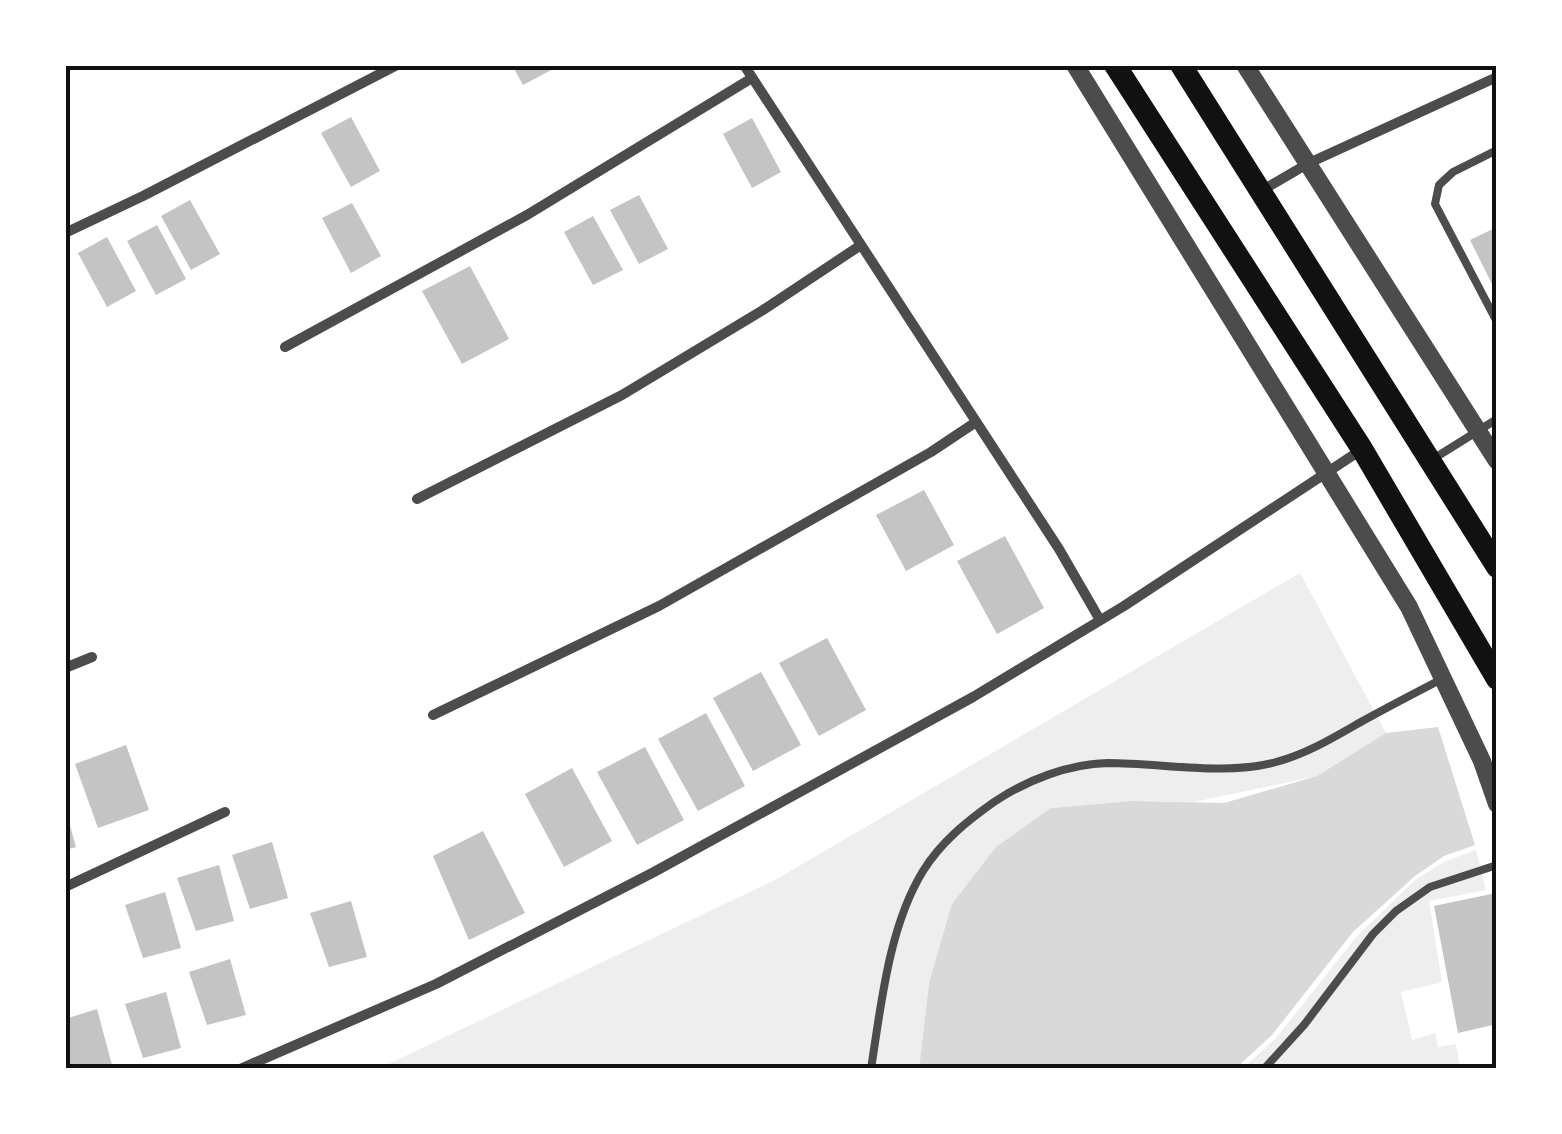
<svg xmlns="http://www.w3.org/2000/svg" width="1562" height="1134" font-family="Lora,serif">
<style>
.green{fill:#eee}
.water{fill:#d9d9d9}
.building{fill:#c4c4c4}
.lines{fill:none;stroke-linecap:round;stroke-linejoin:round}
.service{stroke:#4c4c4c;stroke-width:8}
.minor{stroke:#4c4c4c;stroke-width:10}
.tertiary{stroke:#4c4c4c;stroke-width:18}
.primary{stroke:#111;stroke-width:22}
.neatline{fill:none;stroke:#111;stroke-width:4}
</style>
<rect width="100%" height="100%" fill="#fff"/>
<!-- green -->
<path class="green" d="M1300 573 1386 733 1317 776 1194 802 1132 801 1051 808 929 983 919 1069H378L775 880Z
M1476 850 1486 890 1429 901 1442 982 1401 992 1412 1040 1435 1033 1438 1047 1456 1044 1460 1069H1242L1276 1038 1357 936 1415 880 1446 861Z"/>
<!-- water -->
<path class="water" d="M1438 727 1475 845 1444 856 1415 876 1353 932 1272 1035 1235 1069H919L929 983 952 904 996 847 1051 808 1132 801 1224 803 1317 776 1386 733Z"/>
<!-- building -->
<path class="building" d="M512 65H550L553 69 523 85Z
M351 117 380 171 351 187 321 133Z
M752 118 781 172 752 188 723 134Z
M639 195 668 249 639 264 610 210Z
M190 200 220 254 191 270 161 216Z
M352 203 381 256 351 273 322 218Z
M593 216 623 270 593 285 564 232Z
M157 225 186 279 156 295 127 241Z
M1497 227V294L1470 240Z
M107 237 136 291 107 307 78 253Z
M470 266 509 339 462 364 422 291Z
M924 490 954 545 906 571 876 515Z
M1005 536 1044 608 997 634 957 561Z
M827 638 866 710 819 736 779 663Z
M761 672 801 745 753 771 713 698Z
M706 713 745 786 698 811 658 739Z
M126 745 149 810 98 828 75 764Z
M645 747 684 820 637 845 597 772Z
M572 768 612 841 564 867 525 794Z
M66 811 76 847 65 850V812Z
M483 831 525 913 469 940 433 856Z
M272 842 288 898 250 909 232 855Z
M219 865 234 921 196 931 177 878Z
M165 892 181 948 143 958 125 905Z
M1496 893 1497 1024 1458 1033 1434 906Z
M351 901 367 957 329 967 310 913Z
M230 959 246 1015 207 1025 189 972Z
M166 992 181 1048 143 1058 125 1004Z
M97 1009 112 1065 96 1069H72L65 1049V1019Z"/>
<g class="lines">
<!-- service -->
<path class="service" d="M1497 150 1453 172 1439 185 1435 204 1497 322
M1433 459 1497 419
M871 1069C881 1005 889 926 923 871 941 842 967 821 994 802 1027 780 1068 764 1108 763 1162 763 1224 776 1276 762 1306 754 1333 738 1359 723 1386 708 1413 694 1440 680
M1264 1069 1304 1025 1373 934 1396 911 1430 887 1497 865"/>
<!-- minor -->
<path class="minor" d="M744 65 1059 549 1100 620
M1261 191 1309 163 1497 77
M65 233 143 196 397 65
M285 347 527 215 752 78
M417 499 622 395 763 310 861 245
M65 668 92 657
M433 715 659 606 931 452 976 422
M65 887 225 812
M240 1069 436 984 654 872 973 697 1124 606 1361 450"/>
<!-- tertiary -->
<path class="tertiary" d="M1075 65 1409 607 1482 761 1497 804
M1245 65 1497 461"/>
<!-- primary -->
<path class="primary" d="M1115 65 1362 449 1497 679
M1181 65 1497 567"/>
</g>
<!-- border -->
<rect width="1562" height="1134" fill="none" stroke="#ffffff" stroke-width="135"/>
<rect x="68" y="68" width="1426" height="998" class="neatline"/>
</svg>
